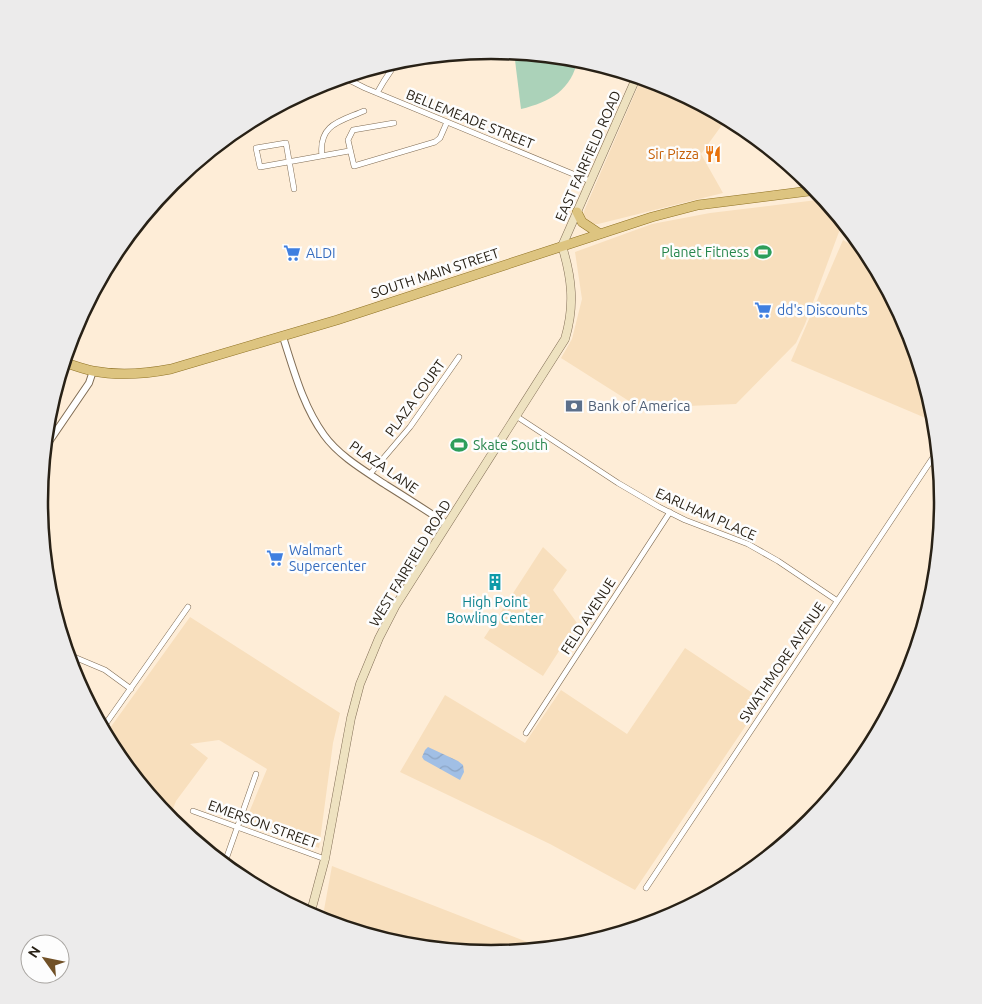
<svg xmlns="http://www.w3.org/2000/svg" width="982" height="1004" font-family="Ubuntu,sans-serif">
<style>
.built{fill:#f8dfbd}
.grass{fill:#abd2b9}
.water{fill:url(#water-waves)}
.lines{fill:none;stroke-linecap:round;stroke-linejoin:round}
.minor-casing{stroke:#806d55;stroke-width:6}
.tertiary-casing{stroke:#806d55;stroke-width:8}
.secondary-casing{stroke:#806d55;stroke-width:9}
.primary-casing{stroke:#8f7224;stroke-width:10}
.minor{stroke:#fff;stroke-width:5}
.tertiary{stroke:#fff;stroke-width:6}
.secondary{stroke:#eee2c0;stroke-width:8}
.primary{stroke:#ddc480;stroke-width:9}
.labels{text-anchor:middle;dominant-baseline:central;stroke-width:5;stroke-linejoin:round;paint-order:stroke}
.street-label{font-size:14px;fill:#282116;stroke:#fdfdfd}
.food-label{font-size:14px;fill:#c56008;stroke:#fdfdfd;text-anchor:end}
.leisure-label{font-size:14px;fill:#27864d;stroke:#fdfdfd;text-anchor:end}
.shop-label{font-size:14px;fill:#366cbe;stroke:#fdfdfd;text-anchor:start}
.service-label{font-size:14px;fill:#4e5e75;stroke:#fdfdfd;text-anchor:start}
.culture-label{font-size:14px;fill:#0d838f;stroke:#fdfdfd}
.rim{fill:none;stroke:#282116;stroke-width:2.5}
</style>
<defs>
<pattern id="water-waves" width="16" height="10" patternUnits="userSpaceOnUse" patternTransform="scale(1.25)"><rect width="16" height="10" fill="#a1bfe5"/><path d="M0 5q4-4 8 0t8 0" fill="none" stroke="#8ba4c4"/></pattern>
</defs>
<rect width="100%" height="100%" fill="#feedd7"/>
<!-- built -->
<path class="built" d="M642 77 664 84 727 118 701 154 723 193 598 224H590L583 217 584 211Z
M825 199 843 221 805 324 796 343 736 404 640 408 561 358 572 339 582 299 575 252 652 224 710 213Z
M843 240 870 256 909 329 935 414V422L791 361Z
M543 547 567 570 553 590 577 623 543 676 484 638Z
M190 617 340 713 333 743 319 848 246 820 267 769 219 740 190 744 208 758 176 801 169 819 115 753 105 735Z
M685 648 763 700 635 890 550 844 400 772 445 695 525 743 561 690 627 734Z
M332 866 545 949 491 954 402 946 322 921Z"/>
<!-- grass -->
<path class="grass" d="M514 52 578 58C572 90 550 102 521 109Z"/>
<!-- water -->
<path class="water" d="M428 747 458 761 463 765 464 772 460 780 424 760 422 757 425 750Z"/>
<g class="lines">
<!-- minor casing -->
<g class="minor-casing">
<path id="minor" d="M343 77 365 88 590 181
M377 93 384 81 398 60
M394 123 353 130 348 140 354 166 435 142 440 138 447 122
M322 156C318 124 341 121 364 111
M294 189 286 143 256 148 260 167 349 151
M516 416 618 483 659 507 685 520 748 544 778 561 836 600
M370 474 410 427 459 357
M67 654 105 670 131 689
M102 729 188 607
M526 733 670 512
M193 811 325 859
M224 865 256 774
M646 888 938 450"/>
</g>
<!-- tertiary casing -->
<g class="tertiary-casing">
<path id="tertiary" d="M283 337C294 371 303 406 324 435 339 456 365 471 386 485 407 498 427 511 447 524
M44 449 89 383 93 371"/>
</g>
<!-- secondary casing -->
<g class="secondary-casing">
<path id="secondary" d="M310 915 325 859 351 718 360 684 379 638 396 605 565 339C575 306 572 278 562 246L637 76"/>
</g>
<!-- primary casing -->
<g class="primary-casing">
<path id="primary" d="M577 212 582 222 600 234
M63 362C73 365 83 369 93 371 119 376 145 374 171 369L337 320 652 217 698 205 817 190"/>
</g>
<!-- minor -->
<use href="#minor" class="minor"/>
<!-- tertiary -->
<use href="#tertiary" class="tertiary"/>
<!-- secondary -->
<use href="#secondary" class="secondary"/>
<!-- primary -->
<use href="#primary" class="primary"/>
</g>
<!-- icons -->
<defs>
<g id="restaurant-bare" transform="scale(1.35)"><path d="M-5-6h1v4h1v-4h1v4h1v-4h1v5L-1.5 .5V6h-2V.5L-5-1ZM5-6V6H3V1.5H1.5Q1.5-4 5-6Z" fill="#e8710a" stroke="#fdfdfd" stroke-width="2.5" paint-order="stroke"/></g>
<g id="stadium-bare" transform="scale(1.35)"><path d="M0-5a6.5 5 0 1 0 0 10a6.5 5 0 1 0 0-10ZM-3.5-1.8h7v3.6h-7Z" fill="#2e9e5b" stroke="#fdfdfd" stroke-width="2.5" paint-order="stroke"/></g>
<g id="supermarket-bare" transform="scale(1.35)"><path d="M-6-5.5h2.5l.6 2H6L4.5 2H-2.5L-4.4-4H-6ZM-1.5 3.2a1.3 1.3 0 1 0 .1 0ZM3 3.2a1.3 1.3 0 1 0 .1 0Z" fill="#3f7fe0" stroke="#fdfdfd" stroke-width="2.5" paint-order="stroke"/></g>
<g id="bank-bare" transform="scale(1.35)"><path d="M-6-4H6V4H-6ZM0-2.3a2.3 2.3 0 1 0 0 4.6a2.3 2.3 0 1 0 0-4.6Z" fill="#5c6f8a" stroke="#fdfdfd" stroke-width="2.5" paint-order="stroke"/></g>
<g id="building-bare" transform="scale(1.35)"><path d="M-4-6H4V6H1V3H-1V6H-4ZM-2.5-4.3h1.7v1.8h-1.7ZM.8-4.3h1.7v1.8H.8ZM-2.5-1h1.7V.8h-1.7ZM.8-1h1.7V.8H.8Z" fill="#0f9aa8" stroke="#fdfdfd" stroke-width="2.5" paint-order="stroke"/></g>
</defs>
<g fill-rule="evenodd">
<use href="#restaurant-bare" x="713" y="154"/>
<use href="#stadium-bare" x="763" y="252"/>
<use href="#supermarket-bare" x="292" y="253"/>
<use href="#supermarket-bare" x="763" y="310"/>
<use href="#bank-bare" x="574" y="406"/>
<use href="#stadium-bare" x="459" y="445"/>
<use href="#supermarket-bare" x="275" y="558"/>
<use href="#building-bare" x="495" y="582"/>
</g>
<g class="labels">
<!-- street labels -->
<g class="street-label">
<text transform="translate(470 119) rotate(22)">BELLEMEADE STREET</text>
<text transform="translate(588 156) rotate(-66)">EAST FAIRFIELD ROAD</text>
<text transform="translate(435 273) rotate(-18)">SOUTH MAIN STREET</text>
<text transform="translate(415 398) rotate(-54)">PLAZA COURT</text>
<text transform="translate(384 467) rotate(35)">PLAZA LANE</text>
<text transform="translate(706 514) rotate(24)">EARLHAM PLACE</text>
<text transform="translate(410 563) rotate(-59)">WEST FAIRFIELD ROAD</text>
<text transform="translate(588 616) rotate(-57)">FELD AVENUE</text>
<text transform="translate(782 662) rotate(-56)">SWATHMORE AVENUE</text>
<text transform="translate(263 824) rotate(20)">EMERSON STREET</text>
</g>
<!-- food labels -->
<g class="food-label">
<text x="699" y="154">Sir Pizza</text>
</g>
<!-- leisure labels -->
<g class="leisure-label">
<text x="749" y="252">Planet Fitness</text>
<text x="473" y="445" text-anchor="start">Skate South</text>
</g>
<!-- shop labels -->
<g class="shop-label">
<text x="306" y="253">ALDI</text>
<text x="777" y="310">dd's Discounts</text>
<text x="289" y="550">Walmart<tspan x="289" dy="16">Supercenter</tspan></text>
</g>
<!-- service labels -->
<g class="service-label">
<text x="588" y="406">Bank of America</text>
</g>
<!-- culture labels -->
<g class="culture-label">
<text x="495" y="602">High Point<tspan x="495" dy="16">Bowling Center</tspan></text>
</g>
</g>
<!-- crop -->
<path d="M0 0H982V1004H0ZM48 502a443 443 0 1 1 886 0a443 443 0 1 1-886 0Z" fill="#ecebeb" fill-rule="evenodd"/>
<path class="rim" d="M48 502a443 443 0 1 1 886 0a443 443 0 1 1-886 0Z"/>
<!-- north arrow -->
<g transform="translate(45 959) rotate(303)"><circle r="24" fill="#fdfdfd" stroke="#a8a5a1"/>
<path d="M0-4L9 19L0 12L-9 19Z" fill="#715127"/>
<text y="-8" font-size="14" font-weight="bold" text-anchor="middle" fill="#282116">N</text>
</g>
</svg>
